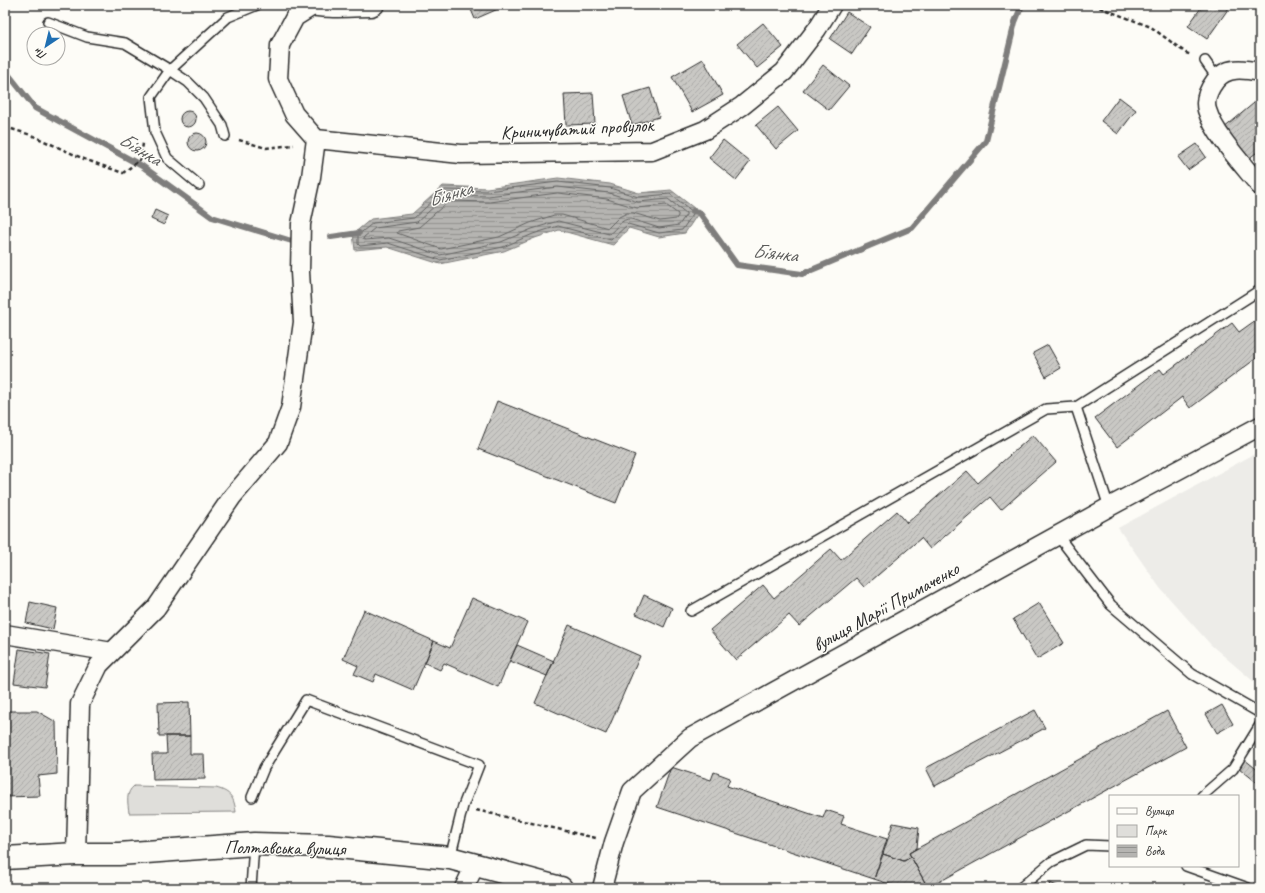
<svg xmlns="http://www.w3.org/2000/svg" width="1265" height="893" font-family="Caveat,sans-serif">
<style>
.built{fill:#edece8}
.green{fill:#dfdeda;stroke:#858482}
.water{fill:url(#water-rules);stroke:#7e7d7b}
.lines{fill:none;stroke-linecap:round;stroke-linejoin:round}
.shore{stroke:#626261;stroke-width:1}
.stream{stroke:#7e7d7b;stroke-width:6}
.building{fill:url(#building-hatch);stroke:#2b2b2b}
.service-casing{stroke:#2b2b2b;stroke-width:12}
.minor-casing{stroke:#2b2b2b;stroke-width:21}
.primary-casing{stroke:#2b2b2b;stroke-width:25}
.path{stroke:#2b2b2b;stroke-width:2.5;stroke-dasharray:4 3;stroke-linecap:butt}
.service{stroke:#fdfcf7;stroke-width:9}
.minor{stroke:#fdfcf7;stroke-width:18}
.primary{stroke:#fdfcf7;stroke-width:22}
.labels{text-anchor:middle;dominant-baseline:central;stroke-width:3;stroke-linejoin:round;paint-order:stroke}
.street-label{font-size:19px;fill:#2b2b2b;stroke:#fdfcf7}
.water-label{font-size:20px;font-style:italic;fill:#5b5b5a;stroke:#fdfcf7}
</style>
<defs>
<pattern id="water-rules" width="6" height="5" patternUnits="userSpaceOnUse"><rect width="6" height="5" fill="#b5b4b1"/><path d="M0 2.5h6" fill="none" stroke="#939390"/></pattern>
<pattern id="building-hatch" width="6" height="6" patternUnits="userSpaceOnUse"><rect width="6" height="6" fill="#c9c8c4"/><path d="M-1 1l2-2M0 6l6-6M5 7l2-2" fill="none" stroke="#adaca9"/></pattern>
</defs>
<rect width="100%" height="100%" fill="#fdfcf7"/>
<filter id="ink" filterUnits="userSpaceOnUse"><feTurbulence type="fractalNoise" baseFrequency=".025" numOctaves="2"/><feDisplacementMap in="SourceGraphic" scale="8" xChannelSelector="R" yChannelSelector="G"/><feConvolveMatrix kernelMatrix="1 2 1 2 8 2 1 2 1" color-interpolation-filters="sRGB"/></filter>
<g filter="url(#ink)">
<!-- built -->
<path class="built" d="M1260 451V687L1211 645 1160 588 1118 528Z"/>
<!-- green -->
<path class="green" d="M134 786 216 788C231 792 234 798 236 812L129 813C128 803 125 793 134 786Z"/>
<!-- water -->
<path class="water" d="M558 178 610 184 639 193 671 190 699 212 685 233 659 237 629 228 613 245 559 230 535 238 504 251 440 264 387 247 355 250 353 234 371 219 412 214 443 186 487 188Z"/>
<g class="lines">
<!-- shore -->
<path class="shore" d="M558 182 610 188 638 197 670 194 693 212V214L682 230 659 233 628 224 611 240 558 226 533 234 503 247 440 260 388 243 360 246 358 244V235L373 223 414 218 445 190 487 191Z
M558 187 609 193 638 202 668 199 686 213V215L679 225 659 228 631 219C621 218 617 229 609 234L558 221 532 229 501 242 440 255 389 238 365 240 363 239 364 237 375 228 417 222 447 195 488 196Z
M558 193 607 199 637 208 666 205 678 214V216L676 219 660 221 633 213H627L619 217 608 228 562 215H554L530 223 499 237 441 249 397 233 398 231 419 227 449 201 489 202Z"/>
<!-- stream -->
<path class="stream" d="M5 70 35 108 142 166 212 217 295 242
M693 211 699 212 737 265 802 274 912 228 986 141 1015 22 1022 5
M331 237 359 233"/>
</g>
<!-- building -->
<path class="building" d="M469 5H504L505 6 475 19Z
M1203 5H1231L1207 39 1188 26Z
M847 12 870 27 852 54 830 39Z
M763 23 783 47 757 68 737 44Z
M703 59 723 95 692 112 672 77Z
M823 65 849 86 829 110 803 90Z
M650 88 659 117 632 125 623 96Z
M593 93 595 124 566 125 564 94Z
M1119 97 1136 110 1118 134 1101 121Z
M1260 98V150L1248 159 1223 129Z
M778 107 798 131 776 149 756 125Z
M180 119a8 8 0 1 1 16 0a8 8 0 1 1-16 0Z
M188 142a9 9 0 1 1 18 0a9 9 0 1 1-18 0Z
M723 140 750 162 736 180 709 158Z
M1197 144 1206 157 1188 170 1178 157Z
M155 210 168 216 164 225 151 219Z
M1260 317V359L1258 357 1190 408 1182 397 1117 447 1095 418 1160 369 1164 374 1232 323 1239 332Z
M1048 345 1061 368 1046 377 1033 353Z
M497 401 635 455 616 503 478 449Z
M1033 435 1056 462 1001 510 990 497 930 549 921 538 864 587 856 578 799 626 789 615 736 660 710 630 763 585 774 598 831 549 841 560 897 511 907 523 967 471 978 483Z
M644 595 672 608 664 627 636 614Z
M472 598 527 622 498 687 444 663 440 670 425 663 434 641 450 648Z
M30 602 57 608 53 629 26 623Z
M1039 603 1064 643 1037 659 1013 619Z
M364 610 434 641 413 690 376 674 373 682 354 674 358 666 343 659Z
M569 625 640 656 606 734 535 703Z
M517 645 554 661 547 676 510 661Z
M19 649 50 654 45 687 14 683Z
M189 702 190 736H159L158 703Z
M1222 705 1233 724 1217 733 1206 714Z
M1035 710 1045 728 935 786 926 768Z
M5 711H37L56 722 57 774 38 776 40 796 5 797Z
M1167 711 1186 747 928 888 909 853Z
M166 736H190V754H204L205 779 153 780 152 754H167Z
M1244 759 1260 772V785L1239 768Z
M671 767 711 780 714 772 730 778 727 786 823 818 826 810 844 816 841 824 887 839 874 879 657 807Z
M893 823 919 828 917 848 909 853 911 857 904 861 883 854Z
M883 854 904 861 911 857 928 888H901L874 879Z
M1050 883 1062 888H1048Z"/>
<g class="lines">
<!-- service casing -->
<g class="service-casing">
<path id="service" d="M48 22 87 37 125 43 170 70 188 82 204 98 222 125 225 136
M1205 61 1217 78
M199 185 167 158 155 132 151 97 170 70 228 17 257 5
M1076 407 1109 507
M1058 536 1111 605 1192 674 1260 713
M691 611 1046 409 1076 407 1260 290
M1202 796 1233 769 1260 725
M252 797 264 768 306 700 479 765 463 806 450 858
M1186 866 1248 888
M251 888 254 844
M1020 888 1051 862 1086 845 1110 846"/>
</g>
<!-- minor casing -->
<g class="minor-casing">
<path id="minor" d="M305 5C326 10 350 7 371 7L375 5
M1260 72C1244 69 1226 66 1215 81 1209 89 1204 100 1207 110 1214 134 1244 166 1260 186
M316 139 461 154 652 151 705 130 742 106 784 72 817 29 832 5
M5 634 112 652
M76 854 80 704 99 665 156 608 232 497 278 443 291 407 303 322 300 272 301 224 311 177 316 139 294 114 278 79 280 45 295 17 311 7V5
M464 888 475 865
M602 888 614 842 632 791 690 738 1109 507 1260 426"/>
</g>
<!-- primary casing -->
<g class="primary-casing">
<path id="primary" d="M5 858 76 854H119L254 844 328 846 450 858 561 888"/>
</g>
<!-- path -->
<path class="path" d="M1093 5 1151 27 1186 53 1192 55
M5 127 31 135 84 159 123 173 141 159 143 143
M239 140 266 148 294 145
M476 810 596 838"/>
<!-- service -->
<use href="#service" class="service"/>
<!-- minor -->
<use href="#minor" class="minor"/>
<!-- primary -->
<use href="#primary" class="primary"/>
</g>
</g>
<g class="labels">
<!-- street labels -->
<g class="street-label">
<text transform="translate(577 129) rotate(-3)">Криничуватий провулок</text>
<text transform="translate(886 607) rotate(-29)">вулиця Марії Примаченко</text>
<text transform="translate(285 848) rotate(1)">Полтавська вулиця</text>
</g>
<!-- water labels -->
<g class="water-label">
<text transform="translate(140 149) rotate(31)">Біянка</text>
<text transform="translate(450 194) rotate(-17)">Біянка</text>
<text transform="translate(775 253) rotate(6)">Біянка</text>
</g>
</g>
<!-- margin -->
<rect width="1265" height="893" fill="none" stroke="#fdfcf7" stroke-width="20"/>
<rect x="10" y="10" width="1245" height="873" fill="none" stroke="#2b2b2b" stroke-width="1.5" filter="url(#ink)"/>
<!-- legend -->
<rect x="1109" y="795" width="130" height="72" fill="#fdfcf7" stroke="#a9a8a5"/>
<rect x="1117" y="808" width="20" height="6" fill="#fdfcf7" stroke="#a9a8a5"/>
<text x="1145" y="815" font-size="12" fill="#2b2b2b">Вулиця</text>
<rect x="1117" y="825" width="20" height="12" fill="#dfdeda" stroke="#a9a8a5"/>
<text x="1145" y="835" font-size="12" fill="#2b2b2b">Парк</text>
<rect x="1117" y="845" width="20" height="12" fill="url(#water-rules)" stroke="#a9a8a5"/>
<text x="1145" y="855" font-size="12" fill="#2b2b2b">Вода</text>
<!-- north arrow -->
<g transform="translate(46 46) rotate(215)"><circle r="19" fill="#fdfcf7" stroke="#a9a8a5"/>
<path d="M0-3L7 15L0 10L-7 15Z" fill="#1f6fb2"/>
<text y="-6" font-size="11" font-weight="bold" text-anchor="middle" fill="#2b2b2b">Пн</text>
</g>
</svg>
